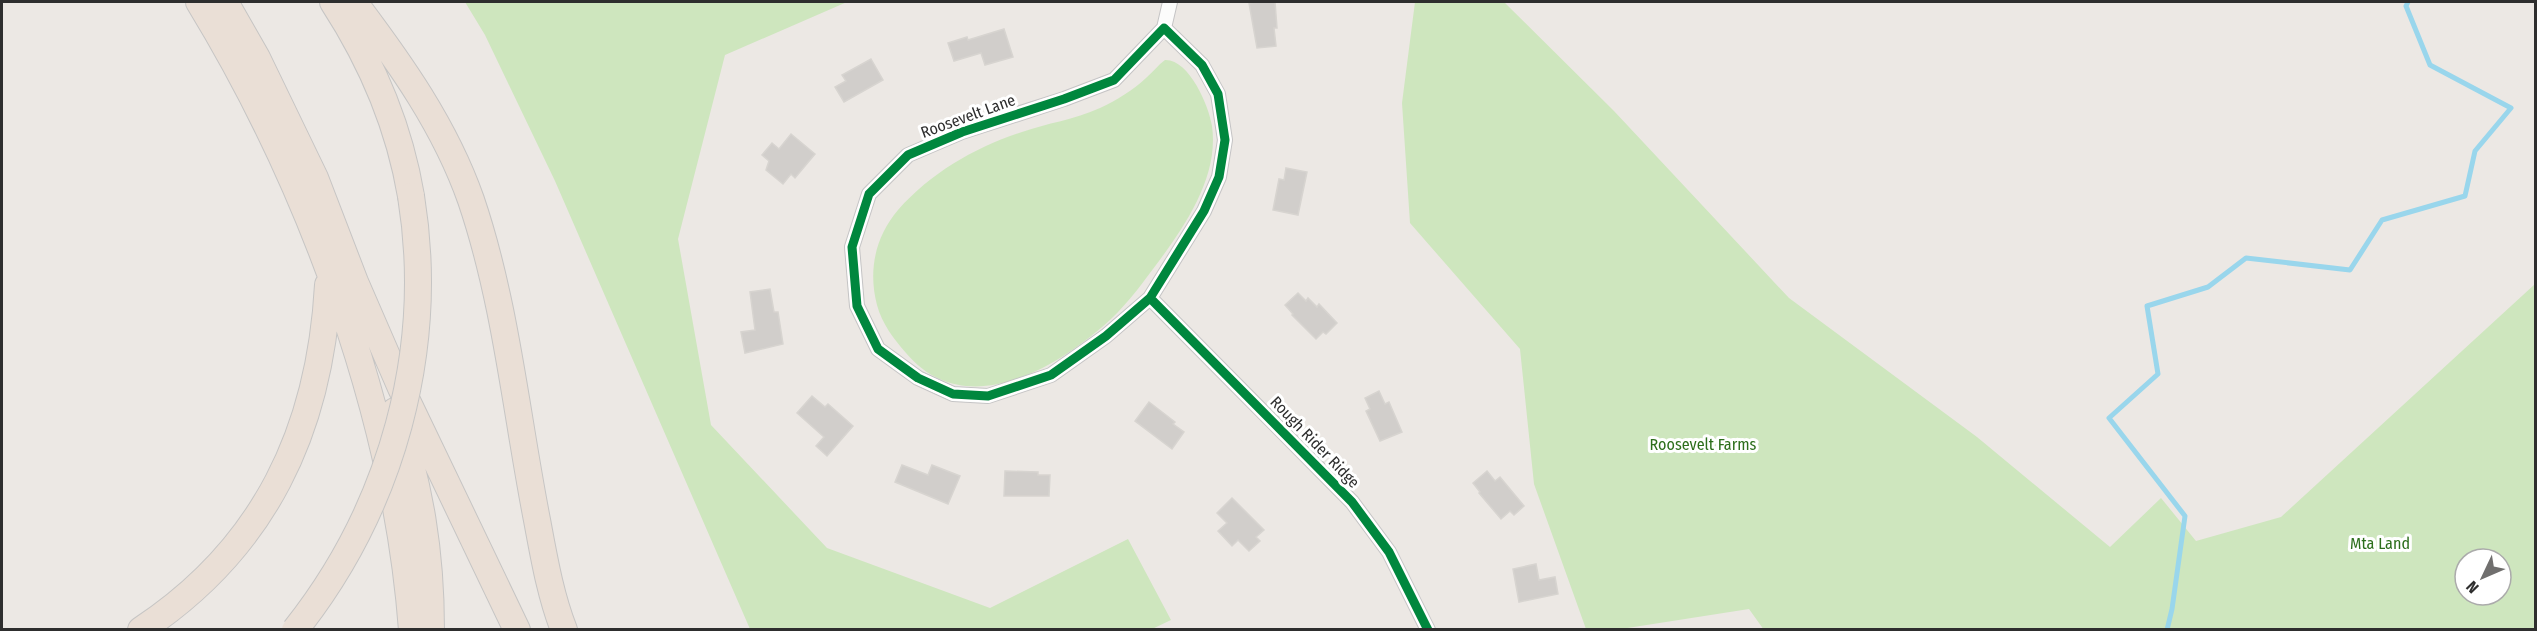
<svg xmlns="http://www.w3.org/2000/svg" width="2537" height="631" font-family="'Fira Sans Condensed',sans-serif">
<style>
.green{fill:#cee6be;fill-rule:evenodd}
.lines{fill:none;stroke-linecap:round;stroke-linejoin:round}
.stream{stroke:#99d6ec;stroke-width:5}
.building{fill:#d1cecb;stroke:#d7d4d0;stroke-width:1.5}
.street-casing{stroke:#c5c4c5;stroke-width:16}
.highway-casing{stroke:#c6c5c4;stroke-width:28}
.street{stroke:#fcfcfb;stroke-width:14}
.highway{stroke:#eadfd6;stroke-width:26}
.highway-bridge-casing{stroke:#c6c5c4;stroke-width:28;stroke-linecap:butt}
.highway-bridge{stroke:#eadfd6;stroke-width:26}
.cycleway-casing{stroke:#fff;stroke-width:13}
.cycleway{stroke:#00873e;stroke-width:9}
.labels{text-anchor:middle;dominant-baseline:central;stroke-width:6;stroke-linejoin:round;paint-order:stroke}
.street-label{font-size:16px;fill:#2e2e2e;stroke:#fff}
.park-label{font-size:16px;fill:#2c6e1b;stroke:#fff}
</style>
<rect width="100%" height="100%" fill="#ece8e4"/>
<!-- green -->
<path class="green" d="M465 2H847L725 55 678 239 711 425 827 548 990 608 1128 539 1171 620 1150 630 750 629 555 181 485 35Z
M1415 2H1504L1614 111 1789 298 1977 437 2110 547 2161 498 2196 541 2281 517 2535 284V629L1764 630 1749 609 1621 629H1586L1534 484 1520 349 1410 223 1402 103ZM2465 559H2501V595H2465Z
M1165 60C1189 59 1209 106 1212 126 1219 175 1187 223 1159 261 1144 281 1129 302 1111 319 1057 369 965 423 906 353 894 339 882 324 877 305 868 271 875 237 898 210 932 172 974 148 1022 132 1047 123 1074 120 1100 108 1117 100 1133 90 1146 78 1153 72 1158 65 1165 60Z"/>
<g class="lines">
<!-- stream -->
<path class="stream" d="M2167 630 2172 609 2185 516 2109 418 2158 374 2147 306 2208 287 2246 258 2350 270 2382 220 2465 196 2475 151 2511 108 2430 65 2406 6 2408 2"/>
</g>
<!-- building -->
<path class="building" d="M1255 2H1275L1277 28H1274L1276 46 1257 48 1249 3Z
M1004 29 1013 57 985 65 981 53 954 61 948 43 967 37 968 40Z
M871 59 883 80 844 102 835 87 846 81 842 75Z
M791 134 815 154 795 178 791 174 783 184 766 170 769 161 762 155 772 143 779 149Z
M1286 168 1307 172 1298 215 1273 210 1279 179 1284 180Z
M770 289 774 312H778L783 344 745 353 741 332 755 330 750 292Z
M1298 293 1306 301 1308 298 1317 307 1319 304 1337 323 1326 334 1323 332 1316 339 1292 315 1293 314 1285 305Z
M1379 391 1385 404 1389 402 1402 432 1380 441 1366 411 1370 409 1365 398Z
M812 396 825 407 828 404 853 426 827 456 816 446 824 437 797 413Z
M1149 402 1175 422 1173 424 1184 432 1172 449 1135 421Z
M902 465 928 475 932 465 960 476 948 504 895 482Z
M1005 471 1038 472V475H1050L1049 496H1004Z
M1487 471 1495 481 1500 477 1524 506 1514 515 1510 511 1501 519 1479 493 1480 492 1473 483Z
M1232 498 1264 530 1256 537 1260 541 1249 551 1238 540 1232 546 1218 531 1227 523 1217 513Z
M1536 564 1539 580 1555 577 1558 594 1519 602 1513 569Z"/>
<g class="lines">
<!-- street casing -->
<g class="street-casing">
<path id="street" d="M1164 28 1202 65 1218 94 1225 140 1219 177 1204 211 1150 298 1106 336 1051 375 988 396 953 394 918 378 878 349 857 306 852 247 869 194 908 155 962 132 1064 99 1114 80Z
M1164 28 1170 2
M1150 298 1352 502 1389 552 1428 630"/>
</g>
<!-- highway casing -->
<g class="highway-casing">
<path id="highway" d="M199 2C310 184 396 416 412 630
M225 2 257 58 315 178 355 282 401 388 517 630
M333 2C372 62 399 125 411 196
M354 2C400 63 445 126 471 200 506 303 516 413 537 520 544 557 550 594 564 630
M395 411C420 484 431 552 431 630
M141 630C265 548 320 430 328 285"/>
</g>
<!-- street -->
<use href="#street" class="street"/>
<!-- highway -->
<use href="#highway" class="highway"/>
<!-- highway-bridge casing -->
<g class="highway-bridge-casing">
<path id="highway-bridge" d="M295 630C392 508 436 350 411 196"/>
</g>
<!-- highway-bridge -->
<use href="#highway-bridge" class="highway-bridge"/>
<!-- cycleway casing -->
<g class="cycleway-casing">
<path id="cycleway" d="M1164 28 1202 65 1218 94 1225 140 1219 177 1204 211 1150 298 1106 336 1051 375 988 396 953 394 918 378 878 349 857 306 852 247 869 194 908 155 962 132 1064 99 1114 80Z
M1150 298 1352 502 1389 552 1428 630"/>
</g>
<!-- cycleway -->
<use href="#cycleway" class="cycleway"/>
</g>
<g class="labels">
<!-- street labels -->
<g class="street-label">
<text transform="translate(968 116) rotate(-20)">Roosevelt Lane</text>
<text transform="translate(1315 442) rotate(46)">Rough Rider Ridge</text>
</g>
<!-- park labels -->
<g class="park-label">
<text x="1703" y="444">Roosevelt Farms</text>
<text x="2380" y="543">Mta Land</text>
</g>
</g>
<!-- border -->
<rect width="2537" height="631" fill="none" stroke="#2e2e2e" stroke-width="6"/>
<!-- north arrow -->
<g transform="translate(2483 577) rotate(226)"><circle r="28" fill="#ffffff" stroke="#ababab" stroke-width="1.5"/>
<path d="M0-4.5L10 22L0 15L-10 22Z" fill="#706f6e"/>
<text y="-9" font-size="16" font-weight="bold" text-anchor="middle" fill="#2e2e2e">N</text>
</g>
</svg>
